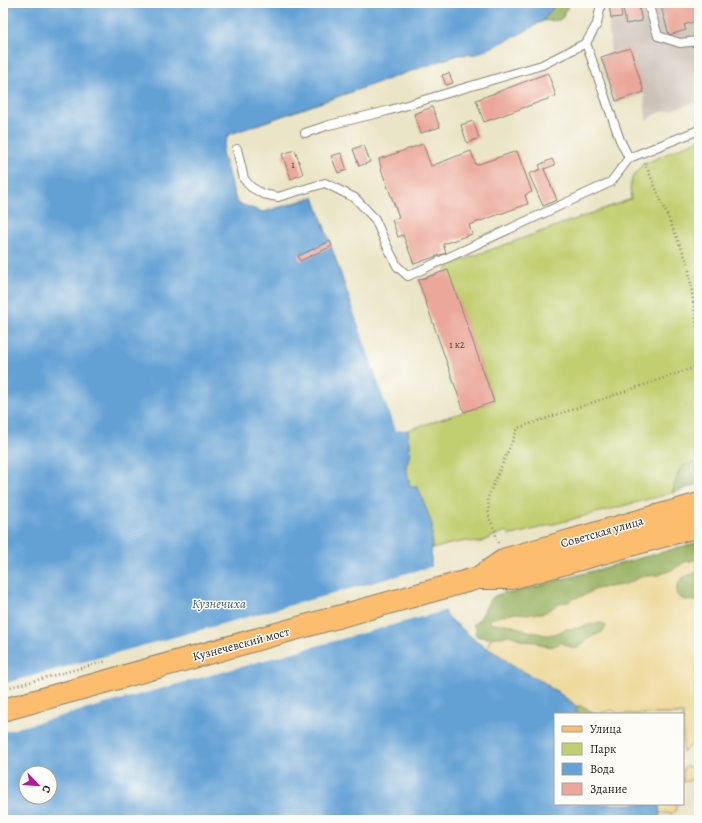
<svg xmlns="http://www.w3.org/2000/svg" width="702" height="823" font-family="Alegreya,serif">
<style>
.industrial{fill:#cdc2b9}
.green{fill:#c2cf71;stroke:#6f7646}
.forest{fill:#99b263;stroke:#5a6740}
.sand{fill:#eeda9e;stroke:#857b5d}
.water{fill:#64a1d5;stroke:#405e78;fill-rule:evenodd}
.pier{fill:#ebe5c7}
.building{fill:#eba79a}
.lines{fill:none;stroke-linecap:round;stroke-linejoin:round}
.service-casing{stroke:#848072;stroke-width:10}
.primary-casing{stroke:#848072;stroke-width:24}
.path{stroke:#848072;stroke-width:2.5;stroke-dasharray:1 3;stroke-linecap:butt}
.service{stroke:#fff;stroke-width:8}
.primary{stroke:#fcbd6e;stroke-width:22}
.labels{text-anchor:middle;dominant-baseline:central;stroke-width:3;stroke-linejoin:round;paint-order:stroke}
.number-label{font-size:10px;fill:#503f3c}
.street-label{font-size:12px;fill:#1c1c1c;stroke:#fdfcf7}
.water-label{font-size:13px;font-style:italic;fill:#405e78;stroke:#fdfcf7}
</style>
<rect width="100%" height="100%" fill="#fdfcf7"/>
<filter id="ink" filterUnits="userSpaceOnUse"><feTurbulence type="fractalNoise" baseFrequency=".025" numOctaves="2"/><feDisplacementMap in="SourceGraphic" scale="8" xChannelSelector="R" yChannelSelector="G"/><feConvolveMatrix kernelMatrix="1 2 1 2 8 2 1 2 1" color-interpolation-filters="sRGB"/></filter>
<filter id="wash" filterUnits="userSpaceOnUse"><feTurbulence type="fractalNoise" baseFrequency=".012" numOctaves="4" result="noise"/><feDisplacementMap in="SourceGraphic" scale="16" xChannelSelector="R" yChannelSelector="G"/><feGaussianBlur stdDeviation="0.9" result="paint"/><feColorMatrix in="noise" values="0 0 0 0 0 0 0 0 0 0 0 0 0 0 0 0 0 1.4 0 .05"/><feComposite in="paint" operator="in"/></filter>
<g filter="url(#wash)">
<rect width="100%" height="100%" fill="#ebe5c7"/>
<!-- industrial -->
<path class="industrial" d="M607 3H699V117H698L695 102 672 110 661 112 646 120 644 94 615 104 599 57 611 52Z"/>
<!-- green -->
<path class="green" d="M699 139V461L683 466 680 469 672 493 516 534 510 535 506 531 491 537 481 542 477 543 466 541 450 544 432 549V524L410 487 406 466 410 454 409 446 408 430 494 402 446 266 631 199 630 189 632 178 642 165Z"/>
<!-- forest -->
<path class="forest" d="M552 3H569L563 17 559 20 543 21 552 9Z
M699 461V484L672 493C675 485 677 471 683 466 688 463 694 463 699 461Z
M699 542V559L685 562 674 569 659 575 641 577 624 585 616 586 596 589 583 596 575 598 569 602 560 603 544 613 527 614 513 613 490 620 491 624H507L532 632 547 635 562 631 566 629 577 628 597 623H602L606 625 605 629 602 632 588 639 578 648 574 649 566 645 558 644C550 649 543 645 535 642 531 641 526 642 522 640 519 639 517 637 514 636 509 635 505 637 501 637 493 637 484 639 477 636L475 633 477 630 473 625 481 617 489 601 495 596 505 592 512 593Z
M699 571V601L686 600 678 597C675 592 677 583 681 579 684 576 687 577 690 575 693 574 696 572 699 571Z
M581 705 589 710 592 713 596 714H577L576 706Z"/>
<!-- sand -->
<path class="sand" d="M699 559V571C696 572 693 574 690 575 687 577 684 576 681 579 679 580 678 584 677 587 672 601 690 601 699 601V738L683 752V714H619L612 710 599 714 592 713C588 708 583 705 576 706L569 700 560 694 557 691 552 689 545 683 511 665 502 657 487 648 489 642 491 638 494 637H502L509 635 523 641 535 642 543 646 551 647 562 643 574 649 578 648 588 639 602 632 605 629 606 625 602 623H597L577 628 566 629 557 633 547 635 532 632 507 624H491L490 619 513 613 527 614 544 613 560 603 569 602 571 599 583 596 596 589 616 586 624 585 641 577 659 575 674 569 685 562Z
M687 766C691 767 694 770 699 770V775L689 781 683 782V769Z
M659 804H677L675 811 671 814 666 813 660 814Z"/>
<!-- water -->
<path class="water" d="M3 3H552V9L543 21 516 36 477 54 459 55 440 61 228 135 222 153 237 203 263 212 314 197 395 430H408L409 446 410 454 406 466 410 487H418L432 524 431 564 446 615 477 642 502 657 511 665 545 683 552 689 557 691 560 694 569 700 576 706 577 714H555V804H659L660 820H3ZM26 773H50V797H26Z"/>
<!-- pier -->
<path class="pier" d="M355 309 396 428H408L410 429 395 431 353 310Z
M434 566 447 610 3 732V684Z"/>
<g id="blocks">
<!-- building -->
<path class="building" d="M609 3H620L622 17 611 18Z
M622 3H638L642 21 626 24Z
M660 3H699V20L684 25 686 30 669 35Z
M630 48 644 92 616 101 601 57Z
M449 73 453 83 446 85 442 75Z
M548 73 556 96 484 122 476 100Z
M432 107 440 127 421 133 414 114Z
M473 121 479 138 467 143 461 125Z
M423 144 431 166 471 151 476 165 517 151 532 192 525 195 528 204 469 225 472 234 443 244 446 253 414 264 403 235 398 237 392 220 399 217 382 172 379 159Z
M364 145 370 162 359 166 353 149Z
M295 150 303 174 291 179 282 154Z
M341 153 347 170 338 173 331 156Z
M552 159 555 165 544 169 557 200 543 206 529 174 541 169 539 165Z
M330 241 332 246 300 261 298 256Z
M448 270 494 402 464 412 418 280Z"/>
</g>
</g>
<g filter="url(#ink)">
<use href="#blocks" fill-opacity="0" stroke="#848072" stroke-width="1"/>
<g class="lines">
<!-- service casing -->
<g class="service-casing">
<path id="service" d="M648 3 658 36 680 43 699 41
M586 43 620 140 629 158 699 130
M305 133 329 125 387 111 542 65 586 43 597 24 601 3
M237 149 244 179 251 187 263 194 278 197 325 183 355 198 375 219 387 246 397 266 408 276 611 182 629 158"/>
</g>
<!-- primary casing -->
<g class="primary-casing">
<path id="primary" d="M478 578 506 559 699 504
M3 710 478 578H512L699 526"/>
</g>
<!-- path -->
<path class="path" d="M645 163 688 264 699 342
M498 543 493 526 489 518 488 497 518 428 699 366
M3 689 107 661"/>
<!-- service -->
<use href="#service" class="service"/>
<!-- primary -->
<use href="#primary" class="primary"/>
</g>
</g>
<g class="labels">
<!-- number labels -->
<g class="number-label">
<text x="293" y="164">1</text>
<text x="457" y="344">1 к2</text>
</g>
<!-- street labels -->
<g class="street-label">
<text transform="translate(602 532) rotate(-16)">Советская улица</text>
<text transform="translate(241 644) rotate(-15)">Кузнечевский мост</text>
</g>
<!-- water labels -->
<g class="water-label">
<text x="219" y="603">Кузнечиха</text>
</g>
</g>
<!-- margin -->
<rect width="702" height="823" fill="none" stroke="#fdfcf7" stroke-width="16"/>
<!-- legend -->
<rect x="554" y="713" width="130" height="92" fill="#fdfcf7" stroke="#a3a29f"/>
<rect x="562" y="726" width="20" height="6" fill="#fcbd6e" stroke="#a3a29f"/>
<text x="590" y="733" font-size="12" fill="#1c1c1c">Улица</text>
<rect x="562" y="743" width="20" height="12" fill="#c2cf71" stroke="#a3a29f"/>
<text x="590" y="753" font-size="12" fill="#1c1c1c">Парк</text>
<rect x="562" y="763" width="20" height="12" fill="#64a1d5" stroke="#a3a29f"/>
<text x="590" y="773" font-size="12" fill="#1c1c1c">Вода</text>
<rect x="562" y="783" width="20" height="12" fill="#eba79a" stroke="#a3a29f"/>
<text x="590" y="793" font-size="12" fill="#1c1c1c">Здание</text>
<!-- north arrow -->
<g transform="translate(38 785) rotate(115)"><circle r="19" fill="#fdfcf7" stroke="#a3a29f"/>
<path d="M0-3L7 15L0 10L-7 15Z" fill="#b5179e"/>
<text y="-6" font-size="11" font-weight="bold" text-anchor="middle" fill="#1c1c1c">С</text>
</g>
</svg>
